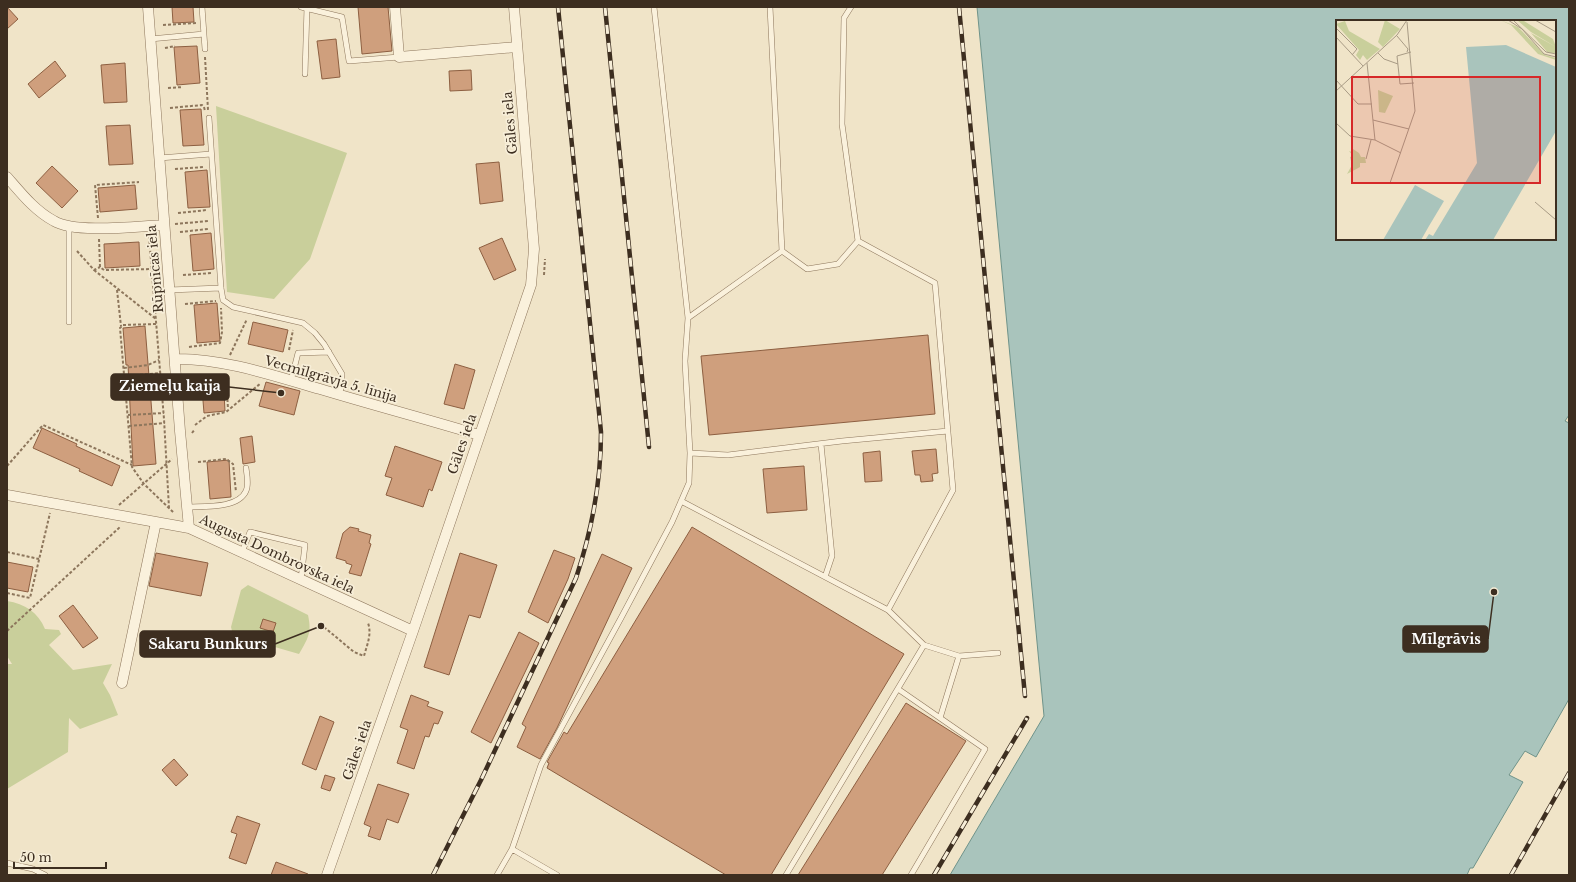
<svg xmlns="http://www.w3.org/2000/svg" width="1576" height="882" font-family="'Libre Baskerville',serif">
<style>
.green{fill:#c9cf9b}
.water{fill:#a9c4bc;stroke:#6f938a;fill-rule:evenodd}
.building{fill:#cf9f7d;stroke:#8d5f41}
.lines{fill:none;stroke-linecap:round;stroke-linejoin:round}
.lane-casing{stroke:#8d765c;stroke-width:6}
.street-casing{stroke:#8d765c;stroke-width:11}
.path{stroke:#8d765c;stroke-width:2;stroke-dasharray:3 2;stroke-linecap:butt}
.lane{stroke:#faf1dc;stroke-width:5}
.street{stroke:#faf1dc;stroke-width:10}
.rail-casing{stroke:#3d2e20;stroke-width:4.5}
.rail{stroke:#f7eed8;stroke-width:3;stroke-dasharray:9;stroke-linecap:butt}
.labels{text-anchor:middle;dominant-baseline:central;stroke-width:3.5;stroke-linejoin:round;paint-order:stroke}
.street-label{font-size:13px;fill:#3d2e20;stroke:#f7eed8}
.inset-road{fill:none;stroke:#a89b85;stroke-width:1}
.view{fill:#d62828;fill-opacity:0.15;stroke:#d62828;stroke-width:2}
.inset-edge{fill:none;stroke:#3d2e20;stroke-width:2}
.leader{fill:none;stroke:#3d2e20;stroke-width:1.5}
.callout-dot{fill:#3d2e20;stroke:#f7eed8;stroke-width:1.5}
.callout{fill:#3d2e20;stroke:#3d2e20;stroke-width:1.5}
.callout-label{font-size:14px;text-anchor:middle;font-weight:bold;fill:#fff}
</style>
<rect width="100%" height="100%" fill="#f0e4c8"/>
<!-- green -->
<path class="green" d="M216 106 347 153 310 259 274 299 227 292Z
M248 585 308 615C312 633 308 638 299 654L233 635 231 627 241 590Z
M7 601C25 604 38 612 45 629L59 630 61 634 49 645 73 670 112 664 103 683 110 695 118 715 80 729 69 718 68 752 7 789V664H12L7 656Z"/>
<!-- water -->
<path class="water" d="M977 7H1569V415L1565 421 1569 423V699L1536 757 1525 751 1509 775 1523 782 1473 868H1470L1467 875H950L1044 716ZM1337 21H1555V239H1337Z"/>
<!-- building -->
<path class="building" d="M7 7 18 19 7 29Z
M172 7H193L194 22 173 23Z
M358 7H388L392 51 362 54Z
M336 39 340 77 322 79 317 41Z
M197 46 200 83 177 85 174 47Z
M55 61 66 76 39 98 28 84Z
M125 63 127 102 104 103 101 65Z
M471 70 472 90 450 91 449 71Z
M201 109 204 145 183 146 180 110Z
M130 125 133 164 109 165 106 126Z
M499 162 503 201 480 204 476 164Z
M52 166 78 191 62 208 36 183Z
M207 170 210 207 188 208 185 172Z
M135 185 137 209 100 212 98 188Z
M211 233 214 269 193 271 190 235Z
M502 238 516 270 494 280 479 248Z
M139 242 140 266 105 268 104 244Z
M217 303 220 341 197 343 194 305Z
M253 322 288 330 283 352 248 344Z
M145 326 156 464 133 466 128 365H126L123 328Z
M928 335 935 414 709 435 701 356Z
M455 364 475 370 464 409 444 404Z
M223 375 225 411 204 413 201 376Z
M266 382 300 391 294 415 259 406Z
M42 428 77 444 76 446 120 466 112 486 79 471 80 469 33 448Z
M252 436 255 462 243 464 240 438Z
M395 446 442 462 432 491 429 489 423 507 386 495 392 478 385 476Z
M936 449 938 473 932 474 933 481 921 482 920 475H915L912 451Z
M880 451 882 481 865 482 863 453Z
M229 460 231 497 210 499 207 462Z
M804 466 807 510 767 513 763 469Z
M350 527 359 529 358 531 371 535 369 543 371 544 361 576 349 573 352 565 346 563V561L336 558 343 533Z
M692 527 904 654 771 875H726L547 768 549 763 547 762 564 732 567 734Z
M554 550 575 558 568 579 548 623 528 612Z
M156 553 208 563 201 596 149 586Z
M460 553 497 565 480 618 469 615 449 675 424 667Z
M602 554 632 568 557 728 540 759 517 747 526 727 522 724Z
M7 562 33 567 28 592 7 588Z
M73 605 98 638 83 648 59 616Z
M263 619 276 623 273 632 260 628Z
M519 632 539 643 491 743 471 732Z
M411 695 429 702 427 706 443 712 438 724 434 723 429 737 425 736 414 769 397 763 408 730 400 727Z
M906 703 966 741 882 875H798Z
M320 716 334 722 316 770 302 764Z
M174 759 188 775 176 786 162 770Z
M325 775 335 778 330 791 321 788Z
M378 784 409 794 398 823 387 819 380 840 368 836 371 827 364 824Z
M237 816 260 824 246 864 229 858 237 834 231 832Z
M276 862 308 874 307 875H271Z"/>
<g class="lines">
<!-- lane casing -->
<g class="lane-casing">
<path id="lane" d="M202 7 205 49
M301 7 342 17 349 61 399 57
M770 7 782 251 807 269 838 264 858 241 842 124 844 18 851 7
M150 39 204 34
M305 74 307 7
M209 118 221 288 223 300 233 307 303 323 315 333 324 344 342 374 340 395
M159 158 211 154
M69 226V322
M169 290 221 288
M688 318 782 251
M291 381 298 353 329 352
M821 444 832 556 825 577
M690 453 728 455 842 441 948 431
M681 501 888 610
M187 507C204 506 238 509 246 491 249 485 247 475 246 468
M242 552 250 532 305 545 301 579
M924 645 959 656 998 653
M898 689 985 749 911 875
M940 718 959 656
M512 849 541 765 621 618 672 522 689 483 690 453 685 361 688 318 654 7
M7 863 33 869 45 875
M497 875 512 849 557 875
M786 875 924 645 888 610 953 490 935 283 858 241"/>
</g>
<!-- street casing -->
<g class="street-casing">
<path id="street" d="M148 7 180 431 189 528
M395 7 399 57 517 47
M7 177C21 193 35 211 54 221 76 234 138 226 164 225
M175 359C222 358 275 376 320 389 373 405 426 419 479 435
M7 495 189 528 413 631
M122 683 156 522
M327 875 413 631 531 285 534 249 514 7"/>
</g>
<!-- path -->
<path class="path" d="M163 25 196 23
M165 48 175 46
M205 57 208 110
M168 88 183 87
M170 108 202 105 204 107 205 111
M175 169 204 167
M178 213 207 210
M98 218 95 185 139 182
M175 224 209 221
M180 232 208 229
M149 236 164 419 169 508
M99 239 100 267 104 270 152 269
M77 251 94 270 100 267
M94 270 156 319
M183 275 212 273
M544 275 545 259
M117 290 121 326
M185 304 216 301
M156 324 123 325 120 328 132 467 144 484 174 513
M189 347 220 343 222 332 221 308
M289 350 293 330
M230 355 247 319
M124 368 148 365 159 360
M226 374 228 409
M125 376 161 373
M128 415 164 413
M195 425 207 416 226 412 261 383
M129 426 165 423
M192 433 195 429
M198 462 226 459 233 464 236 492
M7 466 43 425 132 465
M119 505 172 459
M7 552 39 559
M7 593 30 598 50 513
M324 627 354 652 364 656C367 645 372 634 368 623
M7 631 120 527"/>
<!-- lane -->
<use href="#lane" class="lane"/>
<!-- street -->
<use href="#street" class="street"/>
<!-- rail casing -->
<g class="rail-casing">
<path id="rail" d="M605 7 649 447
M959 7 1025 696
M433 875 481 780 576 578C592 530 601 483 601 432L558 7
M934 875 1027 718
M1511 875 1569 773"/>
</g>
<!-- rail -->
<use href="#rail" class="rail"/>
</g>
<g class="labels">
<!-- street labels -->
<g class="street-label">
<text transform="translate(510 123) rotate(-95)">Gāles iela</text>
<text transform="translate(155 269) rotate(-95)">Rūpnīcas iela</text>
<text transform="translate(331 379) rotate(16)">Vecmīlgrāvja 5. līnija</text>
<text transform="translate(462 444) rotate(-71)">Gāles iela</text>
<text transform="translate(277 554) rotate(25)">Augusta Dombrovska iela</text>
<text transform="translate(357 750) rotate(-71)">Gāles iela</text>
</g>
</g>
<!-- overview -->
<g transform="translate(1336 20)">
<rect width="220" height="220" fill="#f0e4c8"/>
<path d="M49 0 64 9 47 27 42 22ZM164 0 182 7 209 35 220 38V40L202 34 175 5ZM181 0 188 1 217 19 220 27 195 12ZM9 1 13 11 44 29 31 40 27 35 24 40 20 35 23 30 0 4ZM195 13 220 27V33H212ZM42 70 57 76 49 93 43 92ZM17 129 23 133 25 137H29L30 143H24V147L11 154 16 145 14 137 17 136 13 131 16 132Z" fill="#c9cf9b"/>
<path d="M170 25 220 47V111L157 220H89L93 214 97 216 141 143 130 27ZM79 165 108 181 93 206 85 220H47Z" fill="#a9c4bc"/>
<path class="inset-road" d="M172 0 186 9 208 34 220 37M177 0 210 32 220 34M199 0 220 12M0 8 21 29 16 35M61 16 72 29 71 32M0 17 27 46M75 32 61 36 64 64 78 63M42 33 48 39 62 44M31 43 39 120M0 60 22 84H36M0 71 61 15 71 0M37 100 73 109M0 103 14 116 39 120 65 133M30 139 35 120M54 163 79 91 71 2M199 182 220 200"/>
<path class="view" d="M16 57H204V163H16Z"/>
<rect width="220" height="220" class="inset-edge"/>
</g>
<!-- callouts -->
<path class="leader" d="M281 393L229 387M1494 592L1488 639M321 626L275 644"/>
<g class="callout-dot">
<circle cx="281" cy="393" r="4"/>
<circle cx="1494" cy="592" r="4"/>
<circle cx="321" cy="626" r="4"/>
</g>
<g class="callout">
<rect x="111" y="374" width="118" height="26" rx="4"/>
<rect x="1403" y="626" width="85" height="26" rx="4"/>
<rect x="140" y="631" width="135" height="26" rx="4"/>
</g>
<g class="callout-label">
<text x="170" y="391">Ziemeļu kaija</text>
<text x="1446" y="644">Mīlgrāvis</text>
<text x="208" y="649">Sakaru Bunkurs</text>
</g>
<!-- border -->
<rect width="1576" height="882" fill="none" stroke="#3d2e20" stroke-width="16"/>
<!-- scale -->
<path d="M14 862v6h92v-6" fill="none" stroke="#3d2e20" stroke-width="2"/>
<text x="20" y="862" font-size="12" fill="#3d2e20" stroke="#f7eed8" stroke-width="3" paint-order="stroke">50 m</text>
</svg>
